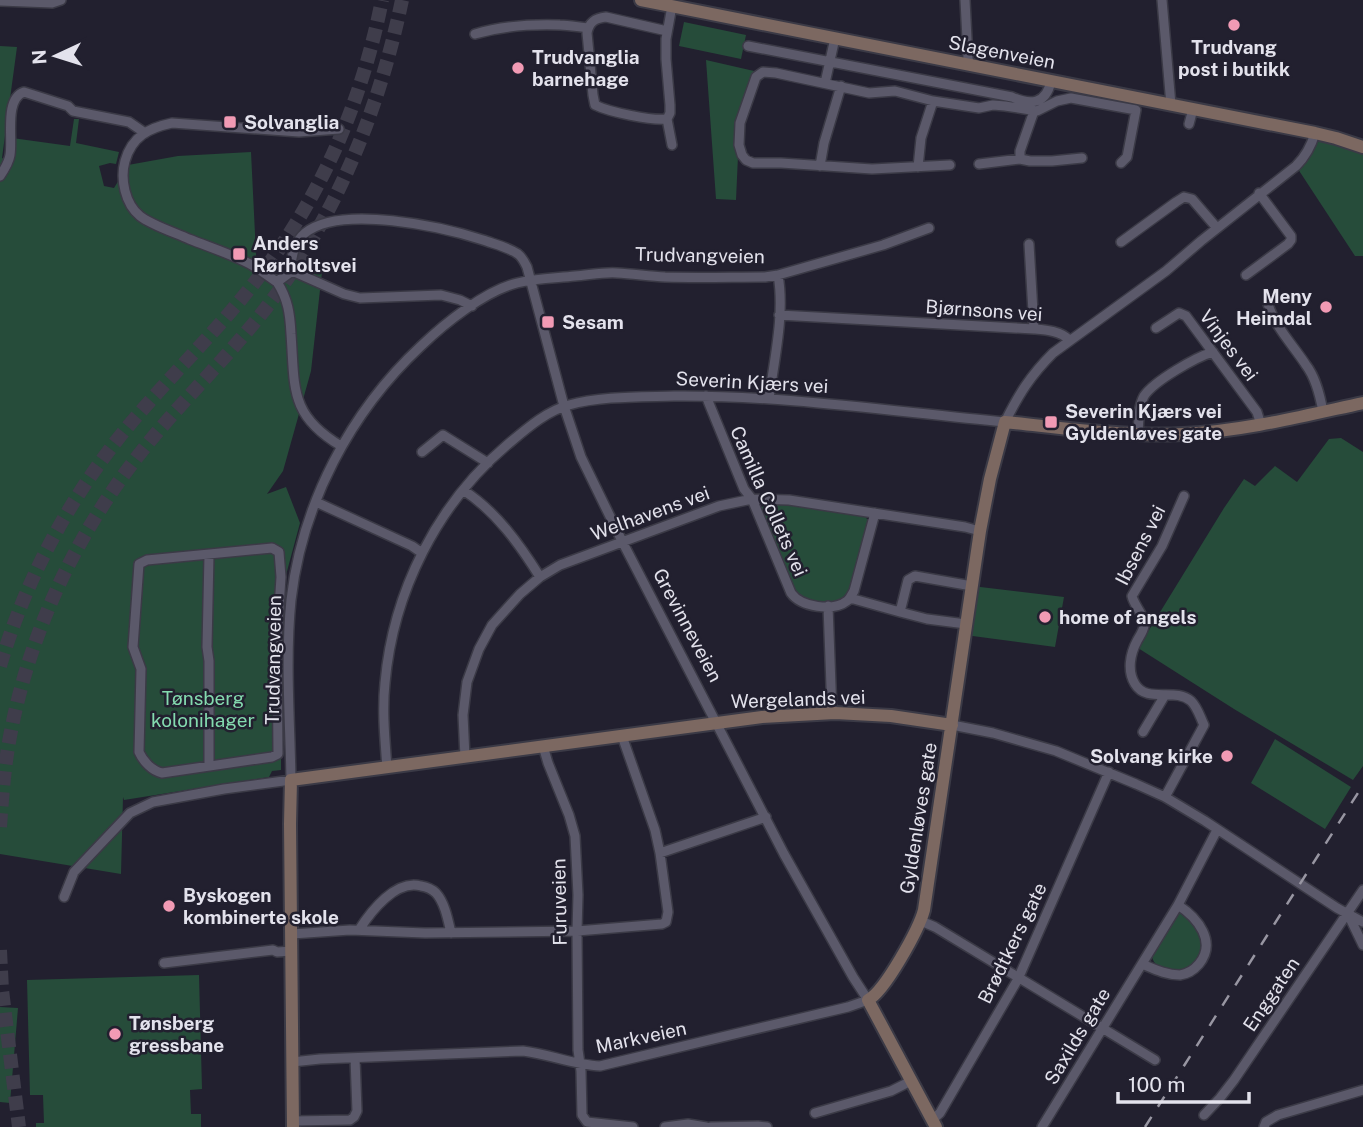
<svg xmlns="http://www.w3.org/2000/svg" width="1363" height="1127" font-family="'Public Sans',sans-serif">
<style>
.green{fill:#264c3a}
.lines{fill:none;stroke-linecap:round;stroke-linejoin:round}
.primary-tunnel{stroke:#3f3d4b;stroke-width:14;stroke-dasharray:14 7;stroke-linecap:butt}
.street-casing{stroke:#3b3a46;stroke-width:12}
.secondary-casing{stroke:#3b3a46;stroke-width:16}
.street{stroke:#5b596a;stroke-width:9}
.secondary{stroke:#7c6861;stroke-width:12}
.rail{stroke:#9896a2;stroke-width:2.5;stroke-dasharray:12 12;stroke-linecap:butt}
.poi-dot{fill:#f19ab4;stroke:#22202f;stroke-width:2.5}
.labels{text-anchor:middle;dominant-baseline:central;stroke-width:5;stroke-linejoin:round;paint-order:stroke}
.poi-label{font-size:19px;font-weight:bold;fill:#e3e2ec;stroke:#22202f;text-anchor:start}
.street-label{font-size:19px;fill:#e3e2ec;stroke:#22202f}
.park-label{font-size:19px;fill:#84daaf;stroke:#22202f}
</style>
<rect width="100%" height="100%" fill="#22202f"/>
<!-- green -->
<path class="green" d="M684 22 746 35 741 59 679 46Z
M0 46 17 47 2 158 12 163V138L70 146 74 119H79L76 143 119 152 116 164 110 163 99 166 104 186 114 188 128 165 178 156 251 152 257 275 322 272 311 371 283 471 267 494 286 487 300 523 286 575 281 614V770L272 771 269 777 124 800 123 797 121 874 0 854Z
M706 60 754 71 738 156 736 200 716 199Z
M1321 140 1358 151 1363 154V256H1355L1296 166 1315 143Z
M1341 438 1363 452V766L1353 780 1234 709 1138 648 1224 508 1244 479 1255 486 1275 466 1297 482 1329 439Z
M782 503 864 515 867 519V526C864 539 853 592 844 599 838 603 829 601 823 601 809 601 803 600 794 590L761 511V508L765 504Z
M972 586 1064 597 1055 647 965 635Z
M1275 739 1351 787 1325 829 1251 783Z
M1180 912H1184L1203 932V953L1188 971C1175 971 1156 972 1152 957Z
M199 975 202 1089 190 1090 191 1114H201V1127H36V1123H44L43 1095H30L27 980Z
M0 1007 18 1008 10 1103 0 1102Z"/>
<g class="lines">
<!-- primary-tunnel -->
<path class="primary-tunnel" d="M0 666C27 575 74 489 136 417 183 362 236 312 277 252 330 176 364 91 382 0
M0 827C2 799 4 770 9 742 28 634 76 533 145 447 190 391 244 342 285 282 344 196 381 101 402 0
M0 950 2 990 19 1127"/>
<!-- street casing -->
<g class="street-casing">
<path id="street" d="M965 0 968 59 971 66
M1162 0 1171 105
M0 1 52 3 61 0
M475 34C502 26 531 24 560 25 569 25 578 27 588 28
M748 46 1012 97C1030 105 1046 105 1051 81
M825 83 835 38
M667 119C652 121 609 112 595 105L593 95 587 33C589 22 595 18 606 17L667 31
M1189 124 1193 109
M339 129 299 132 172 123C149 128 132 136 125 161 120 179 125 204 140 216 151 225 176 233 189 239 209 247 231 254 250 264 259 269 268 276 277 282L292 271 344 294 360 298 441 295 460 300 472 306
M672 145 667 119 670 113V105L666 59V39L672 6
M1020 159V151L1034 111
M979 164 1020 159 1030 161H1052L1082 158
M950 165 872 169 781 163H753L746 160 742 155 739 145 740 123 756 77 763 72 776 73 869 93 895 91 933 101 979 108 993 105 1005 106 1037 111 1057 101 1071 98 1136 110 1127 157 1121 163
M820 166 824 143 841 86
M918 167 921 138 933 101
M0 176C4 170 9 162 10 155 13 138 4 99 24 92L68 106 73 111 129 122 145 133
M1121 242 1176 202 1184 197 1192 199 1217 228
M1029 244 1034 329
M1246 275 1288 244 1291 240V236L1259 193
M1268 304C1275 327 1293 345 1306 365 1316 378 1320 395 1323 412
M779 315 1034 329C1046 330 1061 331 1069 340
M1156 328 1179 313 1186 316 1257 412 1261 425
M706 396 744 489 752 499 791 593C801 607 833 612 847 601 850 599 852 594 854 591L875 513
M769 399C774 360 785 314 778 275
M1138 434C1139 422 1138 407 1144 396 1154 381 1196 357 1213 352
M422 452 443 435 488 463
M463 490C496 511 520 545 540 577
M316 502 412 546 422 553
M272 548 279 552 281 577 277 638 278 754 272 757 162 773C152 771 143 761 139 752L141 669 133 647 139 564 147 560Z
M209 555 207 647 209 661V766
M850 598 900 612
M828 606 832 713
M966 624 927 619 900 612 908 580 915 576 972 586
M952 725 993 733 1056 751 1136 784 1165 797 1205 821 1337 908 1363 922
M1143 732 1165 695
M543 746 548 763 569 815 575 836 578 895 577 931 578 1050 581 1071 582 1115 587 1122 633 1127
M465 757 463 715 467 682 479 649 492 625 520 594 540 577 560 565 719 506 752 499 789 500 965 527 980 531
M387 768C385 740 382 711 385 683 393 592 437 504 507 445 525 430 546 411 569 405 599 396 642 397 674 396 784 395 895 412 1005 422 1019 394 1030 376 1053 353L1166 271 1201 241 1296 166C1306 156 1311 147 1315 133
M1165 797 1204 725C1200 717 1198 708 1191 701 1175 687 1147 704 1135 684 1127 671 1130 654 1137 641 1139 637 1143 632 1144 626 1145 615 1134 606 1132 596L1162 546 1184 496
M660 853 766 817
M64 897 74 872 130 813 153 802 224 789 291 780C290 721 285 660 291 600 302 504 350 412 421 346 445 323 485 291 517 283 536 278 556 278 575 276 589 275 604 272 617 273 633 274 649 276 665 277 698 278 732 277 765 277L778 275 883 245 929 228
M1348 914 1363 945
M921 921 935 927 1155 1060
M359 930C371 911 396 879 421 886 427 887 432 889 436 893 445 903 448 920 451 933
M292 934 350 930 425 933 577 931 662 924 666 922 668 912 660 853 655 830 622 736
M164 963 273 950 277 952 292 951
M1142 964C1154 969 1166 975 1180 975 1187 974 1194 970 1199 964 1217 942 1198 918 1178 905
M292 1062 320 1059 523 1051C549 1054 574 1065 600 1066L848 1007 868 1000 853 977 784 854 622 541 581 457 564 406 527 267C525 263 522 257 518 254 508 247 494 244 483 240 443 227 341 204 305 233 293 243 292 257 290 271L277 282C288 299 290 314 291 334 295 388 289 415 341 446
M815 1113 891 1091 911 1081
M1204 1115 1220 1098 1234 1080 1363 890
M932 1120 940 1113 1018 979 1109 772
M293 1121 350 1120 354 1117 357 1111 355 1058
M665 1127 688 1124 706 1127
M711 1127 758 1126 767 1127
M1042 1127 1178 905 1217 830
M1264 1127 1266 1122 1278 1115 1363 1090"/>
</g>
<!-- secondary casing -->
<g class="secondary-casing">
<path id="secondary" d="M641 0 1315 133 1336 138 1363 147
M293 1127 290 824 291 780 762 717 835 713 891 716 952 725
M936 1127 868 1000C885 991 919 929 924 910L980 531 990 479 1005 422C1064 428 1124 437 1183 434 1244 431 1303 416 1363 403"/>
</g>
<!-- street -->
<use href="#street" class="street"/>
<!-- secondary -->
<use href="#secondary" class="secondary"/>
<!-- rail -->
<path class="rail" d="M1145 1127 1363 785"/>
</g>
<!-- markers -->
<g class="poi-dot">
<circle cx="1234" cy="25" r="7"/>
<circle cx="518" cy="68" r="7"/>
<rect x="223" y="115" width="14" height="14" rx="3.5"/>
<rect x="232" y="247" width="14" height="14" rx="3.5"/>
<circle cx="1326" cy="307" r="7"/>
<rect x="541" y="315" width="14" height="14" rx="3.5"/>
<rect x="1044" y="415" width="14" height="14" rx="3.5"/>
<circle cx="1045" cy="617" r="7"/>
<circle cx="1227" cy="756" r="7"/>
<circle cx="169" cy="906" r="7"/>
<circle cx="115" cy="1034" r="7"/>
</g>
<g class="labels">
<!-- poi labels -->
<g class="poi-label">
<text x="1234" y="47" text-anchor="middle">Trudvang<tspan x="1234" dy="22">post i butikk</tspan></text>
<text x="532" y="57">Trudvanglia<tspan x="532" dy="22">barnehage</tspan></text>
<text x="244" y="122">Solvanglia</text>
<text x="253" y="243">Anders<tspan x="253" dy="22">Rørholtsvei</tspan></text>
<text x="1312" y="296" text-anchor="end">Meny<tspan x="1312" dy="22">Heimdal</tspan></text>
<text x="562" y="322">Sesam</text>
<text x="1065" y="411">Severin Kjærs vei<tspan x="1065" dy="22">Gyldenløves gate</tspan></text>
<text x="1059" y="617">home of angels</text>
<text x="1213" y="756" text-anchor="end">Solvang kirke</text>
<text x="183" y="895">Byskogen<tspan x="183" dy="22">kombinerte skole</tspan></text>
<text x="129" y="1023">Tønsberg<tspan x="129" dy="22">gressbane</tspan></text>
</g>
<!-- street labels -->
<g class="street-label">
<text transform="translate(1002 52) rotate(11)">Slagenveien</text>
<text transform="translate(700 255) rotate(1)">Trudvangveien</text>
<text transform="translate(984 310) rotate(4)">Bjørnsons vei</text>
<text transform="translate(1229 345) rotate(53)">Vinjes vei</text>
<text transform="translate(752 382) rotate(3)">Severin Kjærs vei</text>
<text transform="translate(769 501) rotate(66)">Camilla Collets vei</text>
<text transform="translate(650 513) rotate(-20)">Welhavens vei</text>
<text transform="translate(1140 545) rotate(-63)">Ibsens vei</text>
<text transform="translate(688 625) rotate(62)">Grevinneveien</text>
<text transform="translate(273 660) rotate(-89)">Trudvangveien</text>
<text transform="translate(798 699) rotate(-2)">Wergelands vei</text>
<text transform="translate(918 818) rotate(-81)">Gyldenløves gate</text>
<text transform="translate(559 902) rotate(-91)">Furuveien</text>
<text transform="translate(1012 943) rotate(-64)">Brødtkers gate</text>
<text transform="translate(1271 994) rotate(-56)">Enggaten</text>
<text transform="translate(1077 1036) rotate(-59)">Saxilds gate</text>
<text transform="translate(641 1037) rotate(-12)">Markveien</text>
</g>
<!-- park labels -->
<g class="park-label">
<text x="203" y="698">Tønsberg<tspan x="203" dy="22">kolonihager</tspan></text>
</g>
</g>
<!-- north arrow -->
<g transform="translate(56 56) rotate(266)" stroke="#22202f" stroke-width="5" paint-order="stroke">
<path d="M0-5L12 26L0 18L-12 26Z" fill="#e3e2ec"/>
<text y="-10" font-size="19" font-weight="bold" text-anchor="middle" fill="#e3e2ec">N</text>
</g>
<!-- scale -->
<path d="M1118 1092v10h131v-10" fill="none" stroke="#e3e2ec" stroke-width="3.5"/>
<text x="1128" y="1092" font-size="21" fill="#e3e2ec" stroke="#22202f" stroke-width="5" paint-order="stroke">100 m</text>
</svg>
